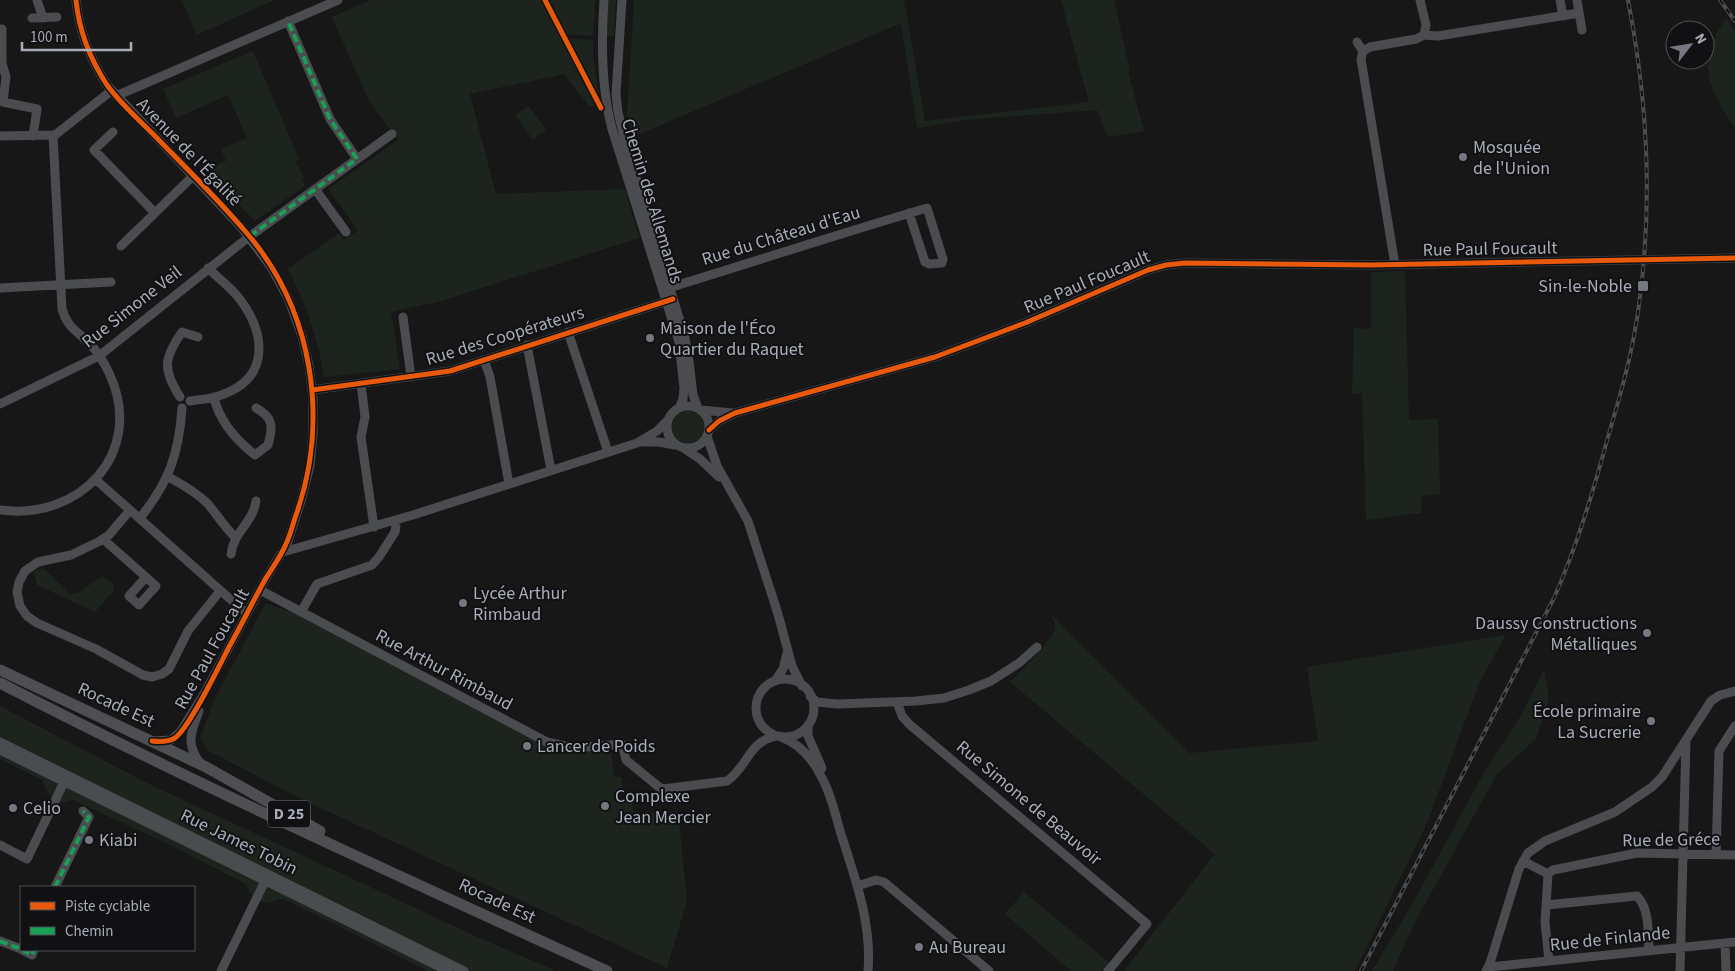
<svg xmlns="http://www.w3.org/2000/svg" width="1735" height="971" font-family="'Source Sans 3',sans-serif">
<style>
.green{fill:#1d241e}
.lines{fill:none;stroke-linecap:round;stroke-linejoin:round}
.minor{stroke:#4b4c50;stroke-width:9}
.major{stroke:#4d4f52;stroke-width:11}
.rail-casing{stroke:#4b4c4f;stroke-width:4}
.rail{stroke:#111113;stroke-width:2;stroke-dasharray:5.5;stroke-linecap:butt}
.quiet{stroke:#1a9f57;stroke-width:4;stroke-dasharray:8 4;stroke-linecap:butt}
.cycleway-casing{stroke:#111113;stroke-width:8}
.cycleway{stroke:#e8590c;stroke-width:5}
.poi-dot{fill:#757880;stroke:#111113;stroke-width:2}
.labels{text-anchor:middle;dominant-baseline:central;stroke-width:4;stroke-linejoin:round;paint-order:stroke}
.shield{fill:#111113;stroke:#7b7e86;stroke-width:1}
.shield-label{font-size:16px;font-weight:bold;fill:#a8adb8}
.poi-label{font-size:18px;fill:#a8adb8;stroke:#111113;text-anchor:start}
.street-label{font-size:18px;fill:#a8adb8;stroke:#111113}
</style>
<rect width="100%" height="100%" fill="#171717"/>
<!-- green -->
<path class="green" d="M182 0H275L196 35Z
M371 0H543L597 105 590 107 564 74 470 94 496 194 625 189 639 238 441 301 391 312 400 369 324 377C318 339 306 304 288 269L339 233 344 240 358 230 328 189 398 140 369 101 332 17Z
M548 0H595L593 36 566 34Z
M606 0H616L614 37 604 36Z
M634 0H904L925 121 1089 102 1061 0H1114L1130 71H1128L1144 131 1108 137 1097 110 964 120 917 128 901 23 633 137 627 116Z
M1726 18 1735 31V128C1707 87 1696 63 1726 18Z
M568 38 593 40V54L600 105Z
M253 51 299 159 295 162 305 178 302 180 305 186 255 221 205 170 226 161 221 149 247 138 228 95 176 118 163 89Z
M529 106 546 130 533 140 515 115Z
M1405 271 1409 420 1438 419 1440 494 1422 496 1421 513 1366 520 1362 393 1352 394 1354 328 1371 329V272Z
M672 427a16 16 0 1 1 32 0a16 16 0 1 1-32 0Z
M43 568 70 594 78 593 102 576 113 584 114 590 95 612 37 585 34 571Z
M266 603 302 616 542 743C567 752 585 752 611 749L614 777H621L623 790 615 791 617 801 632 800 634 815 678 811 687 901 667 968 301 799 207 750 200 738 215 698Z
M1052 615 1189 753 1318 741 1307 667 1506 635 1480 681 1427 823 1355 971H1124L1215 854 1010 682 1042 649 1056 629Z
M1544 669 1549 699 1536 739 1497 774 1414 924 1393 971H1372L1413 903 1483 774 1520 717Z
M0 706 147 783 471 934 556 971H428L283 899 265 903 251 895 246 884 160 840 73 800 60 803 48 793 42 780 0 759Z
M1024 892 1111 964 1105 971H1071L1005 914Z"/>
<g class="lines">
<!-- minor -->
<path class="minor" d="M37 0 43 18
M76 0C79 32 90 59 107 85L241 227 271 267 288 298 302 336 309 366 313 399V433L310 466 301 501 287 544 265 580 204 694 181 731 171 740 153 741
M604 0C601 43 601 87 612 129L679 342 684 388 683 399 679 408
M622 0 616 94 618 112 625 142 684 334 688 353 693 395 698 408
M1420 0 1426 25 1424 35
M1560 0 1563 16
M1577 0 1582 30
M32 18 57 17
M288 21 330 119 357 159
M0 29H2V63L6 77 3 102 37 109 33 136
M1357 42 1363 51 1361 59 1395 265
M1363 51 1370 47 1416 39 1424 35 1438 36 1579 13
M116 96 338 0
M113 132 94 150 155 213
M0 136 55 135 111 91
M315 189 346 232
M121 246 193 176
M0 288 111 282
M665 289C753 262 839 234 927 208L943 259 942 263 929 264 925 262 909 213
M403 317 411 377
M568 332 608 452
M527 345 551 470
M484 360 490 377 509 484
M361 384 365 417 361 437 374 527
M312 390 450 371 670 300
M180 397C162 369 164 358 182 332L198 337
M214 397C219 421 236 440 255 455L268 445C273 427 274 418 256 408
M190 401C202 399 214 399 224 394 271 376 265 332 239 298 230 287 218 278 208 268
M0 404 99 356 250 236 392 134
M667 427a21 21 0 1 1 42 0a21 21 0 1 1-42 0Z
M701 410 732 413
M709 430 719 421 735 413 935 357 1025 323 1148 270 1166 265 1185 263 1371 265 1735 258
M707 436 717 466 748 521 778 614 792 666 802 686
M642 442H659L675 445
M685 449 700 459 719 477
M167 476C181 484 195 491 207 503 217 514 224 527 235 537
M95 479 247 614
M0 510C80 521 145 453 110 375 105 364 98 352 89 343 77 331 67 327 62 309L53 135
M130 510 109 535 98 542 71 555 38 562 25 571 19 582 17 592 20 606 27 616 37 623 96 649 143 675 152 677 162 674 169 669 188 631 220 591
M140 518C169 482 179 454 182 408
M103 539 156 586 139 605 129 596 146 577
M283 552 413 515 637 443 657 431 667 421
M231 554C234 531 253 523 256 501
M260 590 547 742 574 748 622 744 626 760 659 787 663 789 727 781C747 768 749 740 777 736
M301 612 317 584 372 565 379 557 395 532 396 526 395 521
M756 708a29 29 0 1 1 58 0a29 29 0 1 1-58 0Z
M775 681 783 669 787 653
M810 696 817 702 837 704 916 701 944 698 969 690 991 681 1019 663 1037 647
M897 702 902 716 909 724 1147 924 1108 971
M199 711C191 732 185 744 201 764
M808 725V736L822 768
M781 737C800 744 812 758 821 776 831 793 835 814 841 834 855 878 872 923 868 971
M0 742 464 971
M0 750 448 971
M0 845 27 859 66 778
M1716 855 1719 751 1735 726
M1523 861 1548 874
M857 886 876 880 884 882 989 971
M55 887 89 817 83 811
M1546 905 1637 896C1650 909 1648 934 1649 951
M0 941 21 949
M1725 943 1726 971
M22 950 32 955 34 950
M1549 961 1545 922 1548 874 1553 870 1637 853 1735 855
M1489 967 1735 942
M221 971 267 877
M1486 971 1490 963 1519 869 1528 853 1545 841 1615 812 1652 787 1662 777 1711 701 1720 695 1735 691
M1680 971 1686 740"/>
<!-- major -->
<path class="major" d="M0 670 206 767 320 831
M0 683C199 786 403 878 607 971"/>
<!-- rail casing -->
<g class="rail-casing">
<path id="rail" d="M1720 0 1735 21
M1361 971 1554 598C1577 546 1593 492 1608 437 1620 396 1632 355 1638 312 1653 209 1648 102 1628 0"/>
</g>
<!-- rail -->
<use href="#rail" class="rail"/>
<!-- quiet -->
<path class="quiet" d="M250 236 357 159 330 119 288 21
M55 887 89 817 83 811
M0 941 21 949
M22 950 32 955 34 950"/>
<!-- cycleway casing -->
<g class="cycleway-casing">
<path id="cycleway" d="M76 0C79 32 90 59 107 85 120 103 137 118 153 134 184 166 216 197 245 231 314 310 330 421 295 518 292 527 290 536 286 544 281 556 273 567 266 578 253 601 242 624 229 647 219 666 190 727 175 738 168 742 160 742 152 741
M545 0 601 108
M312 390 450 371 673 299
M709 430 719 421 735 413 935 357 1025 323 1148 270 1166 265 1185 263 1371 265 1735 258"/>
</g>
<!-- cycleway -->
<use href="#cycleway" class="cycleway"/>
</g>
<!-- markers -->
<g class="poi-dot">
<circle cx="1463" cy="157" r="5"/>
<rect x="1637" y="280" width="12" height="12" rx="2.5"/>
<circle cx="650" cy="338" r="5"/>
<circle cx="463" cy="603" r="5"/>
<circle cx="1647" cy="633" r="5"/>
<circle cx="1651" cy="721" r="5"/>
<circle cx="527" cy="746" r="5"/>
<circle cx="605" cy="806" r="5"/>
<circle cx="13" cy="808" r="5"/>
<circle cx="89" cy="840" r="5"/>
<circle cx="919" cy="947" r="5"/>
</g>
<g class="labels">
<!-- shield labels -->
<rect class="shield" x="268" y="800.5" width="42" height="27" rx="4"/>
<g class="shield-label">
<text x="289" y="814">D 25</text>
</g>
<!-- poi labels -->
<g class="poi-label">
<text x="1473" y="147">Mosquée<tspan x="1473" dy="21">de l'Union</tspan></text>
<text x="1632" y="286" text-anchor="end">Sin-le-Noble</text>
<text x="660" y="328">Maison de l'Éco<tspan x="660" dy="21">Quartier du Raquet</tspan></text>
<text x="473" y="593">Lycée Arthur<tspan x="473" dy="21">Rimbaud</tspan></text>
<text x="1637" y="623" text-anchor="end">Daussy Constructions<tspan x="1637" dy="21">Métalliques</tspan></text>
<text x="1641" y="711" text-anchor="end">École primaire<tspan x="1641" dy="21">La Sucrerie</tspan></text>
<text x="537" y="746">Lancer de Poids</text>
<text x="615" y="796">Complexe<tspan x="615" dy="21">Jean Mercier</tspan></text>
<text x="23" y="808">Celio</text>
<text x="99" y="840">Kiabi</text>
<text x="929" y="947">Au Bureau</text>
</g>
<!-- street labels -->
<g class="street-label">
<text transform="translate(189 152) rotate(46)">Avenue de l'Égalité</text>
<text transform="translate(652 201) rotate(73)">Chemin des Allemands</text>
<text transform="translate(781 236) rotate(-17)">Rue du Château d'Eau</text>
<text transform="translate(1490 249) rotate(-1)">Rue Paul Foucault</text>
<text transform="translate(1087 282) rotate(-23)">Rue Paul Foucault</text>
<text transform="translate(132 307) rotate(-38)">Rue Simone Veil</text>
<text transform="translate(505 336) rotate(-17)">Rue des Coopérateurs</text>
<text transform="translate(212 649) rotate(-61)">Rue Paul Foucault</text>
<text transform="translate(444 670) rotate(28)">Rue Arthur Rimbaud</text>
<text transform="translate(116 705) rotate(25)">Rocade Est</text>
<text transform="translate(1029 803) rotate(40)">Rue Simone de Beauvoir</text>
<text transform="translate(1671 840) rotate(-1)">Rue de Gréce</text>
<text transform="translate(239 842) rotate(26)">Rue James Tobin</text>
<text transform="translate(497 901) rotate(25)">Rocade Est</text>
<text transform="translate(1610 939) rotate(-6)">Rue de Finlande</text>
</g>
</g>
<!-- legend -->
<rect x="20" y="886" width="175" height="65" fill="#111113" stroke="#4d4f55"/>
<rect x="30" y="902" width="25" height="8" fill="#e8590c" stroke="#4d4f55"/>
<text x="65" y="911" font-size="15" fill="#a8adb8">Piste cyclable</text>
<rect x="30" y="927" width="25" height="8" fill="#1a9f57" stroke="#4d4f55"/>
<text x="65" y="936" font-size="15" fill="#a8adb8">Chemin</text>
<!-- north arrow -->
<g transform="translate(1690 45) rotate(59)"><circle r="24" fill="#111113" stroke="#4d4f55"/>
<path d="M0-4L9 19L0 12L-9 19Z" fill="#757880"/>
<text y="-8" font-size="14" font-weight="bold" text-anchor="middle" fill="#a8adb8">N</text>
</g>
<!-- scale -->
<path d="M22 42v8h109v-8" fill="none" stroke="#a8adb8" stroke-width="2.5"/>
<text x="30" y="42" font-size="15" fill="#a8adb8" stroke="#111113" stroke-width="4" paint-order="stroke">100 m</text>
</svg>
